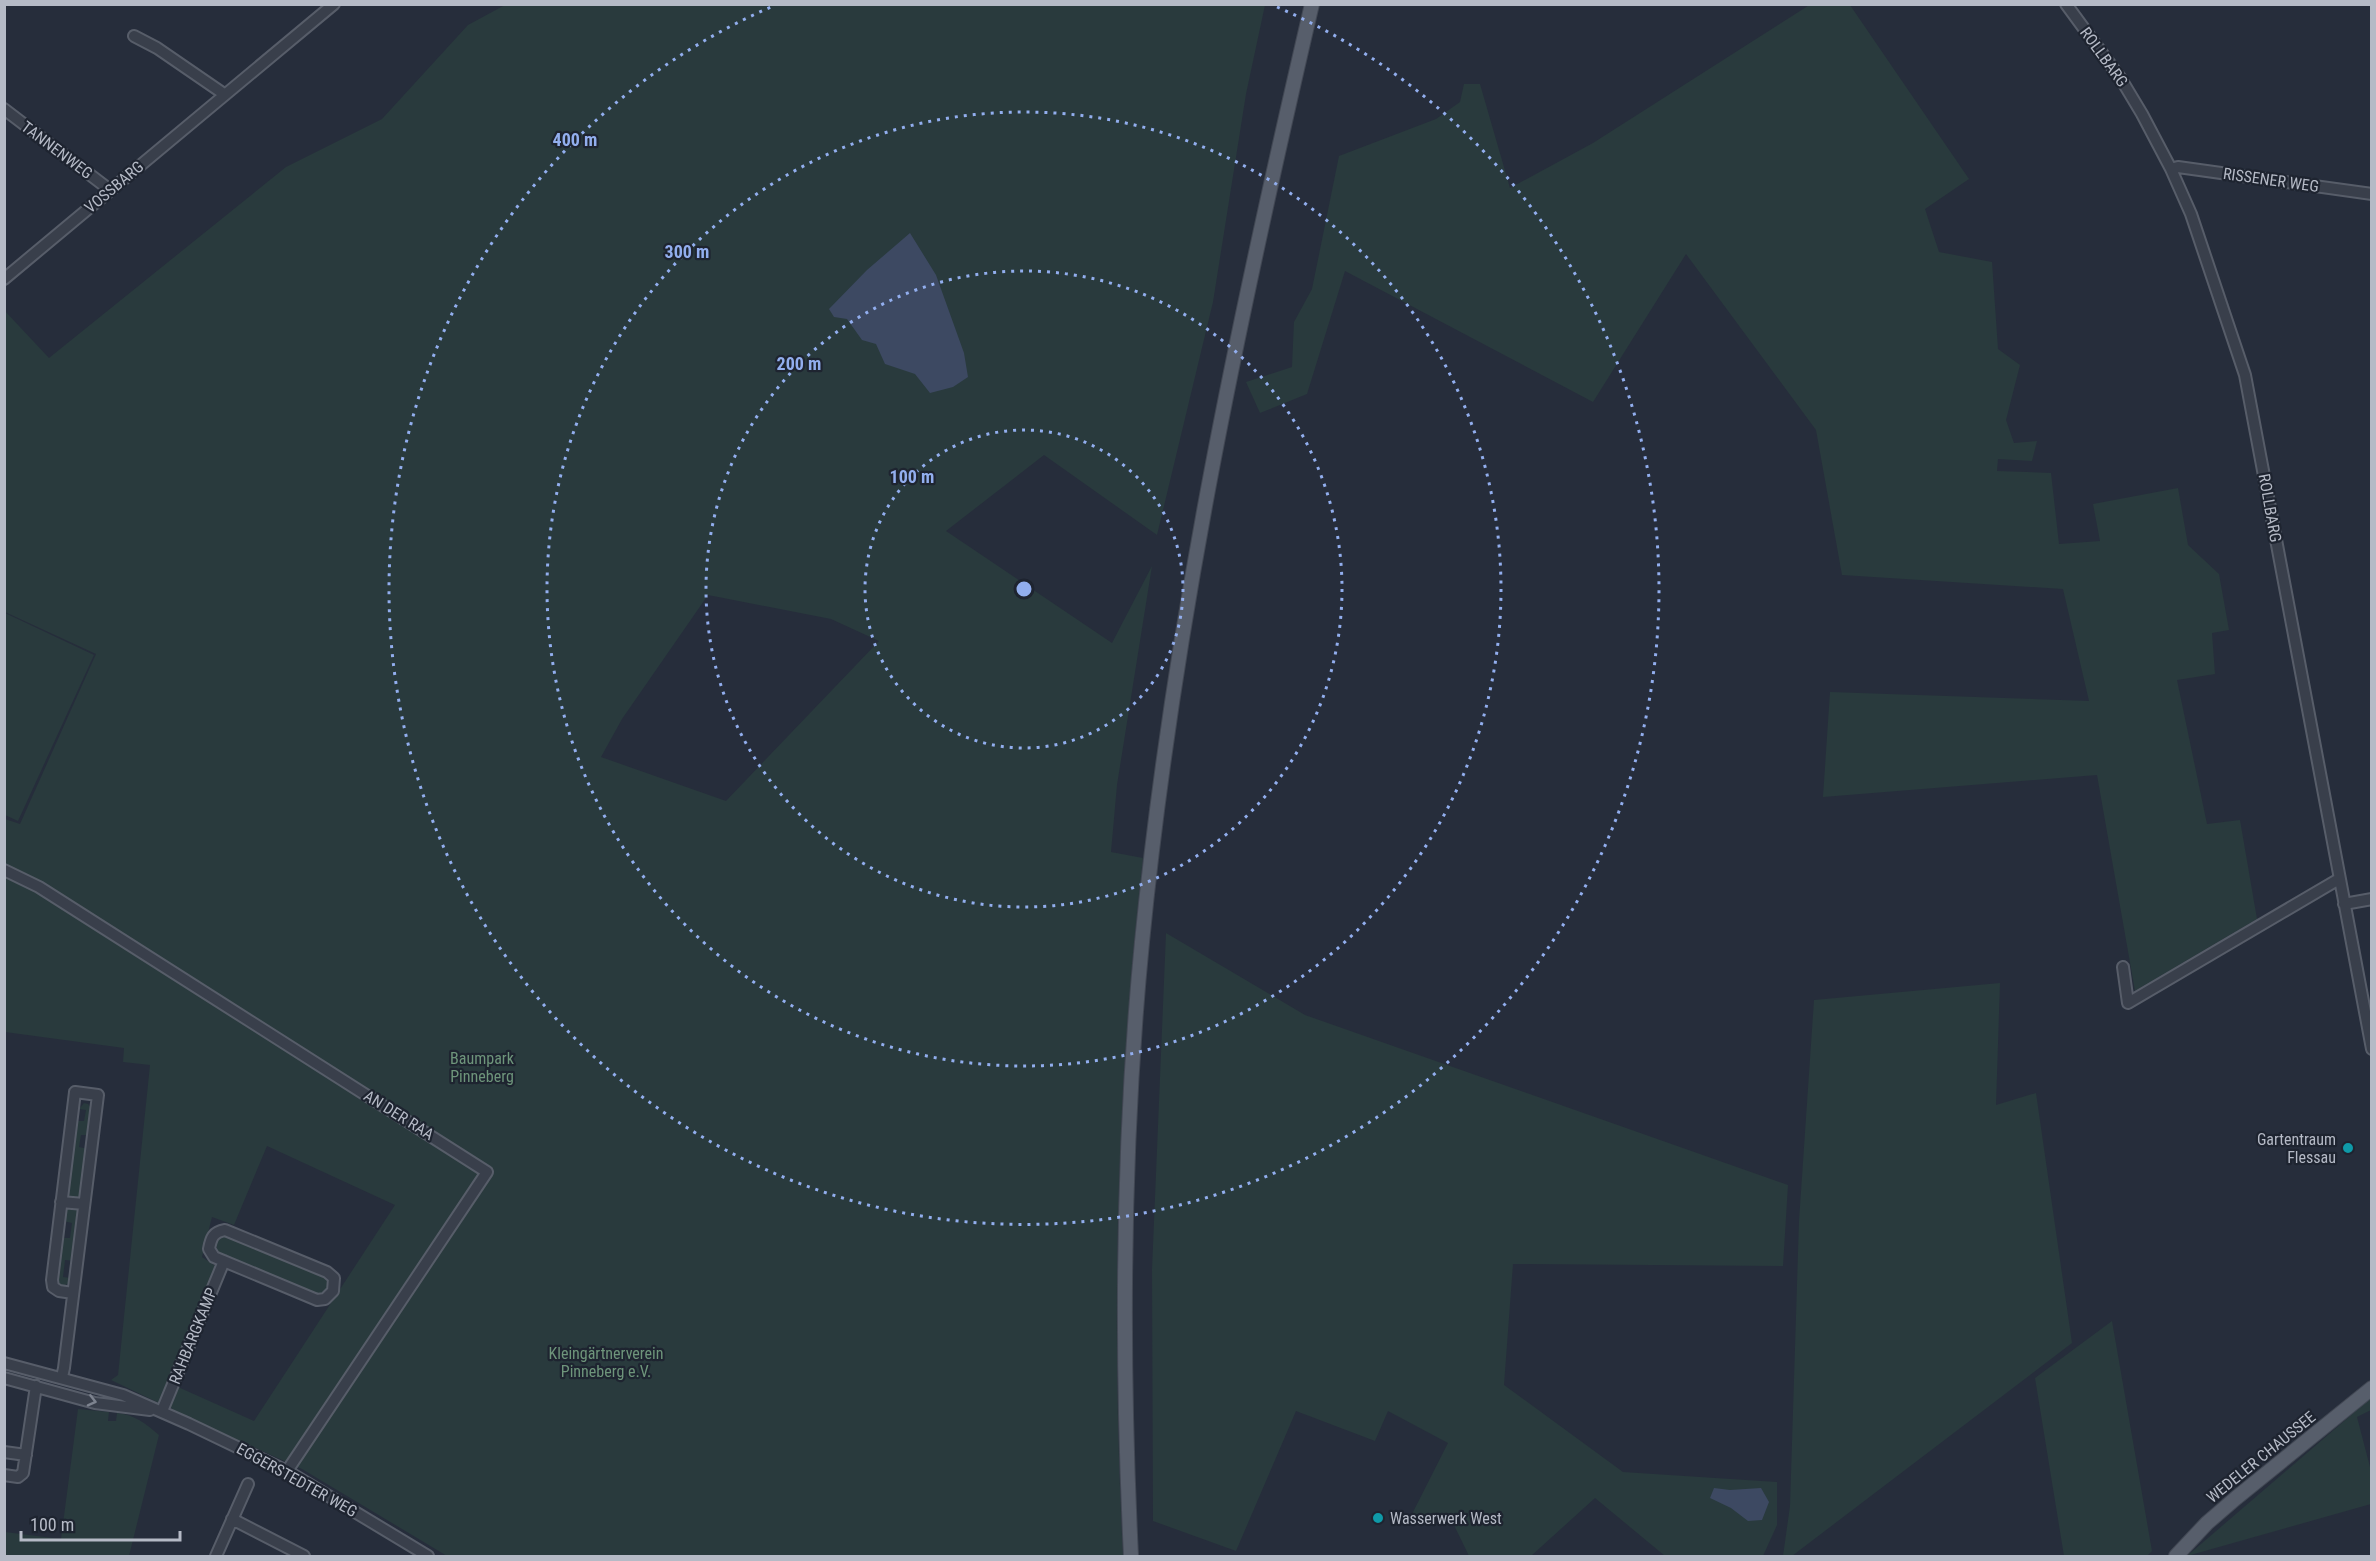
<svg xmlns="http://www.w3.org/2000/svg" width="2376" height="1561" font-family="'Roboto Condensed',sans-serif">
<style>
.green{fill:#293a3d;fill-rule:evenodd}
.water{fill:#3d4962}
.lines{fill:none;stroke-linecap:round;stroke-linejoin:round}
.minor-casing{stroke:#575d69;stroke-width:14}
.major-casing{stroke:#424854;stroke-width:16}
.minor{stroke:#393f4b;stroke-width:10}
.major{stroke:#575e6b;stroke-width:14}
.oneway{stroke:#7d838f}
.ring{fill:none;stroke:#92aeee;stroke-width:3;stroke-dasharray:3 6}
.culture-dot{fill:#0f9aa8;stroke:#1e2430;stroke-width:2}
.labels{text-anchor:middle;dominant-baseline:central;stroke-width:4.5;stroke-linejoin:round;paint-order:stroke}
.street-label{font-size:16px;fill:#b5bac6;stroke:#1e2430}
.park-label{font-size:16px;fill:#6e957b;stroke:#1e2430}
.poi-label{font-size:16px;fill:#b5bac6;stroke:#1e2430;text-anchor:end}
.centre{fill:#92aeee;stroke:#1e2430;stroke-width:3}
.ring-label{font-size:18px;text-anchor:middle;font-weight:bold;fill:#92aeee;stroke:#1e2430;stroke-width:4.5;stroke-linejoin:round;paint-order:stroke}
</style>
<rect width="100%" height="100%" fill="#262d3b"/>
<!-- green -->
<path class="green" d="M1811 4 1850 5 1969 179 1925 209 1939 252 1992 262 1998 349 2020 365 2006 420 2014 443 2037 441 2032 461 1998 459 1997 471 2051 473 2059 544 2100 541 2093 504 2178 488 2188 545 2219 574 2229 630 2212 633 2215 674 2177 680 2207 824 2240 820 2257 919 2135 991 2097 775 1823 797 1830 692 2089 701 2063 589 1842 575 1816 430 1686 254 1593 402 1345 271 1307 394 1260 413 1246 382 1292 367 1294 322 1312 289 1339 156 1436 119 1460 102 1464 84H1480L1510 188 1593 143Z
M505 5H1265L1246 94 1213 302 1157 535 1044 455 946 531 1112 643 1152 566 1117 785 1111 852 1143 858C1116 1090 1111 1323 1123 1556H447L302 1469 174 1411 170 1406 178 1387 254 1421 395 1205 267 1146 234 1225 212 1217 202 1257 214 1265 215 1271 161 1404 111 1380 118 1375 150 1065 123 1062 124 1048 5 1032V819L20 824 96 654 5 612 4 310 49 358 286 167 382 119 468 25ZM708 595 831 619 879 641 726 801 601 757 622 719Z
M5 613 94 655 18 821 5 815Z
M1166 933 1305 1015 1788 1185 1783 1266 1513 1264 1504 1385 1623 1472 1777 1482V1525L1763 1556H1665L1595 1498 1531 1556H1469L1453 1523 1411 1516 1448 1443 1388 1411 1375 1441 1296 1411 1236 1551 1153 1521 1152 1270Z
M2000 983 1996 1105 2036 1093 2072 1343 1792 1556H1783L1790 1506 1799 1221 1814 1000Z
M84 1103 88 1104 93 1110 90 1135H81L79 1147 88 1149 82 1196 76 1200 71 1199 67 1193 75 1121H84L86 1110 79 1109Z
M70 1207 79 1210 75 1261 65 1260 63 1277 70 1278V1282L64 1286 57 1283 56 1279 61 1238H70L72 1223 63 1221 66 1208Z
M225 1235 323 1275 330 1284 328 1289 320 1295 314 1294 221 1255 217 1251V1241Z
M2112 1321 2152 1551 2147 1556H2064L2035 1378Z
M2371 1398V1410L2357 1417 2370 1467H2371V1504L2187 1556Z
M78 1409 109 1412 108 1421H116L117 1413C135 1415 145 1423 159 1435L129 1556H5V1532L61 1539Z"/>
<!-- water -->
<path class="water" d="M910 233 936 275 964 353 968 377 953 387 930 393 915 374 885 364 876 344 862 340 847 319 834 317 829 309 867 270Z
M1714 1488 1730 1490 1761 1488 1769 1502 1762 1520 1748 1521 1731 1508 1710 1498Z"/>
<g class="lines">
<!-- minor casing -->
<g class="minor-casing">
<path id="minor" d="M2066 4 2121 79 2142 114 2171 169 2191 214 2245 375 2372 1049
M134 36 157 48 224 94
M4 109 110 190
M2171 169 2178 167 2372 194
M4 279 334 4
M4 870 39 887 487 1172 287 1471
M2344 904 2372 899
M2123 967 2128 1003 2339 879
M61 1202 84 1204
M225 1230 327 1272 334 1278 333 1291 325 1299 317 1300 214 1257 209 1249C211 1238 213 1232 225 1230Z
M4 1363 123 1395 189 1424 287 1471 428 1556
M62 1377 64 1368 98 1095 75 1092 52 1280 53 1287 59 1291 73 1293
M4 1378 95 1403 150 1410
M162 1411 224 1261
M4 1452 26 1455
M4 1475 18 1477 23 1473 36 1386
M232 1519 304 1556
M216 1556 248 1484"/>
</g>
<!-- major casing -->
<g class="major-casing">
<path id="major" d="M1131 1556C1121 1351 1122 1147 1142 942 1173 626 1240 313 1312 4
M2176 1556 2207 1523 2236 1498 2372 1388"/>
</g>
<!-- minor -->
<use href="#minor" class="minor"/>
<!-- major -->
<use href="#major" class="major"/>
</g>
<!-- one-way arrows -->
<defs><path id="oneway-chevron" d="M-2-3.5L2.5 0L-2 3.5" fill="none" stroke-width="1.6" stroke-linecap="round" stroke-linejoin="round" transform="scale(1.5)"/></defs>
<use class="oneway" href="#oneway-chevron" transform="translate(92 1401) rotate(14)"/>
<!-- distance rings -->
<g class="ring">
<circle cx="1024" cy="589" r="159"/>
<circle cx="1024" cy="589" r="318"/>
<circle cx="1024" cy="589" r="477"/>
<path d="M1277 7A635 635 0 1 1 771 7"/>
</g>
<!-- markers -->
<g class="culture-dot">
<circle cx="2348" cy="1148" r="6"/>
<circle cx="1378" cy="1518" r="6"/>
</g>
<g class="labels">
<!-- street labels -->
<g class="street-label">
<text transform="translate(2104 57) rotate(54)">ROLLBARG</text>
<text transform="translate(57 150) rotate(37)">TANNENWEG</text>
<text transform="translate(2271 180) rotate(8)">RISSENER WEG</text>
<text transform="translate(114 187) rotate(-40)">VOSSBARG</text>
<text transform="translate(2270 508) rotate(80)">ROLLBARG</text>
<text transform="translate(399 1115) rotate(32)">AN DER RAA</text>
<text transform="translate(193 1336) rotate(-68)">RAHBARGKAMP</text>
<text transform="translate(2261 1457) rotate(-39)">WEDELER CHAUSSEE</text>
<text transform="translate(297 1480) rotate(29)">EGGERSTEDTER WEG</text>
</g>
<!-- park labels -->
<g class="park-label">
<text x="482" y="1058">Baumpark<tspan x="482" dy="18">Pinneberg</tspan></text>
<text x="606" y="1353">Kleingärtnerverein<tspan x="606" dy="18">Pinneberg e.V.</tspan></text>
</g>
<!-- poi labels -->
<g class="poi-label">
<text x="2336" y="1139">Gartentraum<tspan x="2336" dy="18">Flessau</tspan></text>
<text x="1390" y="1518" text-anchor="start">Wasserwerk West</text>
</g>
</g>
<circle cx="1024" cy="589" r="9" class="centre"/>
<g class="ring-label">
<text x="575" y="146">400 m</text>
<text x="687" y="258">300 m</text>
<text x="799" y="370">200 m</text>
<text x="912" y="483">100 m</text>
</g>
<!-- border -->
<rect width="2376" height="1561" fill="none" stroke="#b5bac6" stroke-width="12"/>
<!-- scale -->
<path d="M21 1531v9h159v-9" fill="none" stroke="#b5bac6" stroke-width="3"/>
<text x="30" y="1531" font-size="18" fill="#b5bac6" stroke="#1e2430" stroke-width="4.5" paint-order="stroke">100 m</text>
</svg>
